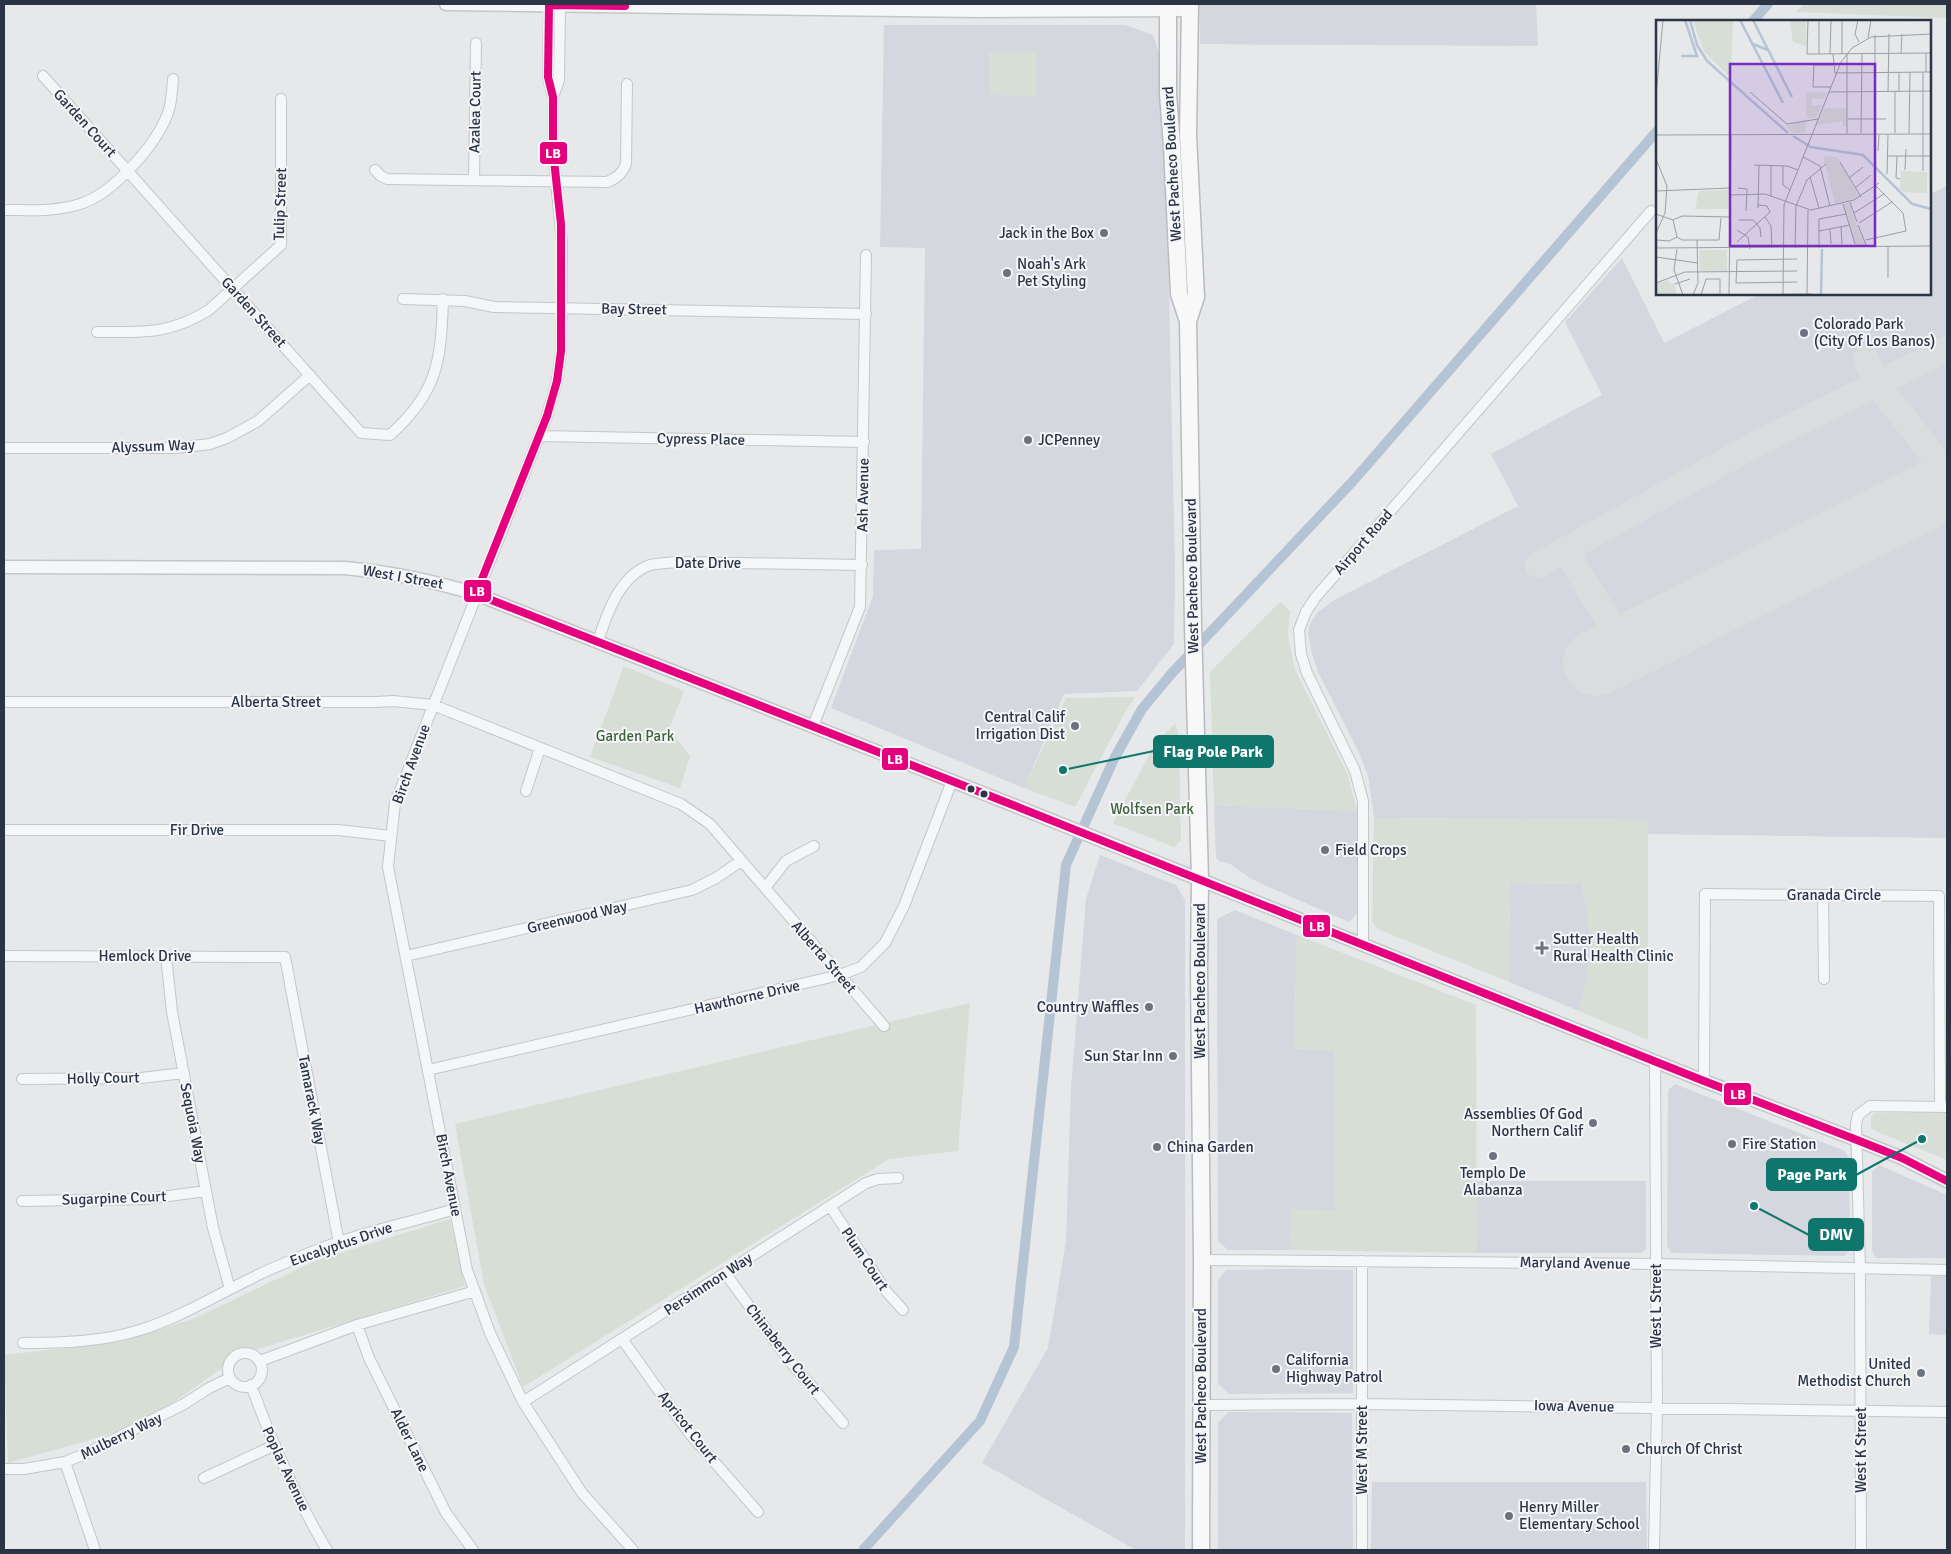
<svg xmlns="http://www.w3.org/2000/svg" width="1951" height="1554" font-family="Signika,sans-serif">
<style>
.built{fill:#d4d7dd}
.green{fill:#d6ded6}
.lines{fill:none;stroke-linecap:round;stroke-linejoin:round}
.canal{stroke:#b4c4d5;stroke-width:10}
.taxiway{stroke:#dadcde;stroke-width:26}
.runway{stroke:#dadcde;stroke-width:66}
.minor-casing{stroke:#c4c6c8;stroke-width:12}
.tertiary-casing{stroke:#c4c6c8;stroke-width:15}
.trunk-casing{stroke:#b8bbbf;stroke-width:19}
.minor{stroke:#f5f6f7;stroke-width:10}
.tertiary{stroke:#f5f6f7;stroke-width:12}
.trunk{stroke:#f8f8f8;stroke-width:16}
.bus-1-casing{stroke:#f4f6f9;stroke-width:11}
.bus-1{stroke:#e5007d;stroke-width:8}
.poi-dot{fill:#6c737f;stroke:#f4f6f9;stroke-width:2}
.bus-dot{fill:#2b3445;stroke:#f4f6f9;stroke-width:2}
.labels{text-anchor:middle;dominant-baseline:central;stroke-width:4;stroke-linejoin:round;paint-order:stroke}
.street-label{font-size:15px;fill:#2b3445;stroke:#f4f6f9}
.poi-label{font-size:15px;fill:#2b3445;stroke:#f4f6f9;text-anchor:start}
.park-label{font-size:15px;fill:#3f6138;stroke:#f4f6f9}
.inset-river{fill:none;stroke:#b4c4d5;stroke-width:2.5}
.inset-road{fill:none;stroke:#9ba0a8;stroke-width:1}
.view{fill:#7b2cbf;fill-opacity:0.15;stroke:#7b2cbf;stroke-width:2.5}
.inset-edge{fill:none;stroke:#2b3445;stroke-width:2.5}
.leader{fill:none;stroke:#0f766e;stroke-width:2}
.callout-dot{fill:#0f766e;stroke:#f4f6f9;stroke-width:2}
.callout{fill:#0f766e;stroke:#0f766e;stroke-width:2}
.callout-label{font-size:16px;text-anchor:middle;font-weight:bold;fill:#fff}
.line-badge{stroke:#f4f6f9;stroke-width:2}
.badge-label{font-size:14px;text-anchor:middle;font-weight:bold;fill:#fff}
</style>
<rect width="100%" height="100%" fill="#e6e8ea"/>
<!-- built -->
<path class="built" d="M1199 4H1536L1538 46 1200 44Z
M884 25H1125L1153 35 1159 53 1168 248 1175 569 1174 644 1137 691 1064 694 1024 788 831 708 873 596 874 550 921 549 925 248 880 247Z
M1947 186V838L1648 834V820L1374 818 1368 775 1359 753 1318 672 1312 654 1308 633 1310 624 1317 613 1334 600 1518 506 1491 454 1602 395 1565 322 1622 258 1664 343 1760 294H1930V194Z
M1214 805 1357 811 1358 912 1349 922 1264 885 1250 878 1230 864 1220 861 1216 858Z
M1100 855 1176 885 1185 900V1550H1136L982 1463 1048 1348 1066 1241 1071 1088 1086 899Z
M1510 883 1582 884 1588 915 1590 948 1586 984 1579 1011 1509 982Z
M1235 910 1297 935 1294 1048 1334 1051 1335 1211 1291 1210 1290 1250H1228L1218 1241 1217 919Z
M1675 1084 1845 1151 1849 1158 1850 1250 1845 1256 1671 1253 1667 1246 1668 1090Z
M1879 1165 1947 1195V1258H1876L1872 1251V1172Z
M1477 1181H1646V1249L1641 1253H1477Z
M1289 1269 1353 1270V1393L1229 1394 1218 1384V1280L1226 1270Z
M1931 1276H1947V1335L1929 1334Z
M1229 1412 1352 1413 1353 1550H1218V1422Z
M1372 1482H1646L1647 1550H1371Z"/>
<!-- green -->
<path class="green" d="M1804 4H1947V18L1796 12Z
M989 51 1037 52 1036 96 989 95Z
M1280 602 1290 611 1288 636 1295 670 1348 775 1357 811 1214 805 1210 672Z
M624 666 684 691 669 729 690 756 680 788 590 757Z
M1135 697 1125 712 1075 807 1024 788 1066 698Z
M1175 723 1179 735 1181 840 1174 847 1113 823 1155 744Z
M1374 818 1648 820V1040L1579 1011C1591 967 1593 929 1582 884L1510 883 1509 982 1378 929 1372 922Z
M1297 935 1476 1005 1477 1253 1290 1250 1291 1209 1335 1210 1334 1051 1294 1048Z
M970 1003 958 1151 889 1159 523 1387 484 1284 455 1124Z
M1875 1113H1947V1160L1873 1130 1871 1126V1116Z
M450 1219 465 1286 258 1349H239L232 1353 222 1368 174 1402 117 1432 8 1463 4 1355 121 1342 195 1318 315 1261Z"/>
<g class="lines">
<!-- canal -->
<path class="canal" d="M1753 21 1768 4
M863 1550 980 1421 1014 1347 1066 865 1114 759 1142 709 1172 673 1354 480 1657 131"/>
<!-- taxiway -->
<path class="taxiway" d="M1866 359 1877 384 1947 473
M1566 551 1625 648
M1538 565 1760 442 1947 349"/>
<!-- runway -->
<path class="runway" d="M1596 663 1947 486"/>
<!-- minor casing -->
<g class="minor-casing">
<path id="minor" d="M549 5 548 77 553 97V151L562 243 561 351 557 381 547 416 395 803 388 867 467 1270 490 1333 523 1402 582 1493 633 1550
M43 76 361 433 390 435C438 392 441 361 443 299
M553 97 559 80 560 6
M375 170 381 176 387 179 607 182C617 178 622 174 626 164L627 84
M474 180 476 43
M4 210C29 210 55 212 80 204 113 194 156 145 168 113 172 102 172 90 173 79
M403 299 465 301 494 307 866 314
M97 332C142 332 169 335 209 310L281 245V99
M539 436 864 442
M4 448H176L210 444 227 438 258 421 310 375
M598 641C607 614 619 576 650 565 658 563 669 563 678 562L862 565
M4 702H377L393 701 433 705 681 804 710 824 884 1026
M813 726 860 607 866 255
M526 791 540 748
M4 830H338L391 836
M765 888 786 861 814 846
M1823 895 1824 979
M1363 944V801L1355 771 1307 673 1301 654 1299 630 1306 612 1315 598 1651 211
M4 956 285 957 339 1243
M166 956 172 1012 213 1228 230 1289
M406 956 692 890 716 878 741 861
M428 1070 840 975 861 967 885 943 904 906 952 781
M22 1079 141 1078 184 1073
M1704 1081 1705 894 1939 896 1940 1107
M22 1201 146 1199 206 1191
M830 1206 886 1291 903 1310
M1202 1260 1656 1264 1947 1270
M1362 1261V1550
M725 1273 788 1359 843 1423
M357 1325 369 1358 446 1513 473 1550
M622 1339 690 1434 758 1512
M23 1343C61 1343 102 1342 140 1330 179 1318 213 1297 250 1279 271 1268 294 1259 317 1250 361 1232 409 1223 455 1209
M228 1370a17 17 0 1 1 34 0a17 17 0 1 1-34 0Z
M260 1361 357 1325 475 1291
M251 1385C272 1442 296 1499 327 1550
M523 1402 866 1183 878 1179 898 1178
M1201 1405 1362 1404 1947 1412
M65 1462 95 1550
M4 1469H24L65 1462 85 1454 184 1404 209 1388 230 1378
M204 1478 275 1445
M1654 1550 1657 1407 1655 1062
M1861 1550 1860 1269 1856 1124 1858 1115 1870 1106 1947 1107"/>
</g>
<!-- tertiary casing -->
<g class="tertiary-casing">
<path id="tertiary" d="M446 4 980 11 1190 10
M4 567 345 568C390 572 433 581 476 594L1013 805 1704 1081 1857 1140 1902 1158 1947 1181"/>
</g>
<!-- trunk casing -->
<g class="trunk-casing">
<path id="trunk" d="M1168 4V94L1172 146 1179 294 1188 321
M1190 4 1188 135 1196 297 1188 321 1193 625 1200 879 1199 970 1202 1260 1201 1550"/>
</g>
<!-- minor -->
<use href="#minor" class="minor"/>
<!-- tertiary -->
<use href="#tertiary" class="tertiary"/>
<!-- trunk -->
<use href="#trunk" class="trunk"/>
<!-- bus-1 casing -->
<g class="bus-1-casing">
<path id="bus-1" d="M625 4V6L549 5 548 77 553 97V151L561 224V351L557 381 547 416 476 594 1013 805 1704 1081 1857 1140 1902 1158 1947 1181"/>
</g>
<!-- bus-1 -->
<use href="#bus-1" class="bus-1"/>
</g>
<!-- markers -->
<g class="poi-dot">
<circle cx="1104" cy="233" r="5"/>
<circle cx="1007" cy="273" r="5"/>
<circle cx="1804" cy="333" r="5"/>
<circle cx="1028" cy="440" r="5"/>
<circle cx="1075" cy="726" r="5"/>
<circle cx="1325" cy="850" r="5"/>
<path d="M1539.5 940.5h5v5h5v5h-5v5h-5v-5h-5v-5h5z"/>
<circle cx="1149" cy="1007" r="5"/>
<circle cx="1173" cy="1056" r="5"/>
<circle cx="1593" cy="1123" r="5"/>
<circle cx="1732" cy="1144" r="5"/>
<circle cx="1157" cy="1147" r="5"/>
<circle cx="1493" cy="1156" r="5"/>
<circle cx="1276" cy="1369" r="5"/>
<circle cx="1921" cy="1373" r="5"/>
<circle cx="1626" cy="1449" r="5"/>
<circle cx="1509" cy="1516" r="5"/>
</g>
<g class="bus-dot">
<circle cx="971" cy="789" r="4.5"/>
<circle cx="984" cy="794" r="4.5"/>
</g>
<g class="labels">
<!-- street labels -->
<g class="street-label">
<text transform="translate(475 112) rotate(-89)">Azalea Court</text>
<text transform="translate(85 123) rotate(48)">Garden Court</text>
<text transform="translate(1172 164) rotate(-93)">West Pacheco Boulevard</text>
<text transform="translate(280 204) rotate(-88)">Tulip Street</text>
<text transform="translate(634 309) rotate(1)">Bay Street</text>
<text transform="translate(254 312) rotate(48)">Garden Street</text>
<text transform="translate(701 439) rotate(1)">Cypress Place</text>
<text transform="translate(153 446) rotate(-2)">Alyssum Way</text>
<text transform="translate(863 495) rotate(-89)">Ash Avenue</text>
<text transform="translate(1363 542) rotate(-49)">Airport Road</text>
<text x="708" y="563">Date Drive</text>
<text transform="translate(1192 576) rotate(-91)">West Pacheco Boulevard</text>
<text transform="translate(403 577) rotate(10)">West I Street</text>
<text x="276" y="702">Alberta Street</text>
<text transform="translate(411 764) rotate(-70)">Birch Avenue</text>
<text x="197" y="830">Fir Drive</text>
<text x="1834" y="895">Granada Circle</text>
<text transform="translate(577 917) rotate(-13)">Greenwood Way</text>
<text x="145" y="956">Hemlock Drive</text>
<text transform="translate(824 957) rotate(49)">Alberta Street</text>
<text transform="translate(1200 981) rotate(-90)">West Pacheco Boulevard</text>
<text transform="translate(747 997) rotate(-13)">Hawthorne Drive</text>
<text transform="translate(103 1078) rotate(-1)">Holly Court</text>
<text transform="translate(312 1100) rotate(79)">Tamarack Way</text>
<text transform="translate(193 1123) rotate(79)">Sequoia Way</text>
<text transform="translate(449 1175) rotate(79)">Birch Avenue</text>
<text transform="translate(114 1198) rotate(-2)">Sugarpine Court</text>
<text transform="translate(341 1244) rotate(-19)">Eucalyptus Drive</text>
<text transform="translate(865 1259) rotate(56)">Plum Court</text>
<text transform="translate(1575 1263) rotate(1)">Maryland Avenue</text>
<text transform="translate(708 1284) rotate(-33)">Persimmon Way</text>
<text transform="translate(1656 1306) rotate(-90)">West L Street</text>
<text transform="translate(783 1349) rotate(52)">Chinaberry Court</text>
<text transform="translate(1201 1386) rotate(-90)">West Pacheco Boulevard</text>
<text transform="translate(1574 1406) rotate(1)">Iowa Avenue</text>
<text transform="translate(688 1427) rotate(52)">Apricot Court</text>
<text transform="translate(121 1436) rotate(-26)">Mulberry Way</text>
<text transform="translate(410 1440) rotate(64)">Alder Lane</text>
<text transform="translate(1362 1450) rotate(-90)">West M Street</text>
<text transform="translate(1861 1450) rotate(-90)">West K Street</text>
<text transform="translate(286 1469) rotate(65)">Poplar Avenue</text>
</g>
<!-- poi labels -->
<g class="poi-label">
<text x="1094" y="233" text-anchor="end">Jack in the Box</text>
<text x="1017" y="264">Noah's Ark<tspan x="1017" dy="17">Pet Styling</tspan></text>
<text x="1814" y="324">Colorado Park<tspan x="1814" dy="17">(City Of Los Banos)</tspan></text>
<text x="1038" y="440">JCPenney</text>
<text x="1065" y="717" text-anchor="end">Central Calif<tspan x="1065" dy="17">Irrigation Dist</tspan></text>
<text x="1335" y="850">Field Crops</text>
<text x="1553" y="939">Sutter Health<tspan x="1553" dy="17">Rural Health Clinic</tspan></text>
<text x="1139" y="1007" text-anchor="end">Country Waffles</text>
<text x="1163" y="1056" text-anchor="end">Sun Star Inn</text>
<text x="1583" y="1114" text-anchor="end">Assemblies Of God<tspan x="1583" dy="17">Northern Calif</tspan></text>
<text x="1742" y="1144">Fire Station</text>
<text x="1167" y="1147">China Garden</text>
<text x="1493" y="1173" text-anchor="middle">Templo De<tspan x="1493" dy="17">Alabanza</tspan></text>
<text x="1286" y="1360">California<tspan x="1286" dy="17">Highway Patrol</tspan></text>
<text x="1911" y="1364" text-anchor="end">United<tspan x="1911" dy="17">Methodist Church</tspan></text>
<text x="1636" y="1449">Church Of Christ</text>
<text x="1519" y="1507">Henry Miller<tspan x="1519" dy="17">Elementary School</tspan></text>
</g>
<!-- park labels -->
<g class="park-label">
<text x="635" y="736">Garden Park</text>
<text x="1152" y="809">Wolfsen Park</text>
</g>
</g>
<!-- overview -->
<g transform="translate(1656 20)">
<rect width="275" height="275" fill="#e6e8ea"/>
<path d="M37 0H77L75 58 48 32ZM134 0H150V26L137 22ZM150 72H171L168 79H156V85H166L160 98H150ZM168 88H191V106H187L186 101 161 105ZM150 99 149 113H137L130 107ZM167 136 181 137 203 177 179 184ZM245 151 271 152V173L247 172 244 168ZM73 170 72 189H39L43 171ZM194 183 200 204 210 225 200 226 188 184ZM43 230H71V251H44ZM12 260 14 264 18 263 21 275H0V264Z" fill="#d6ded6"/>
<path class="inset-river" d="M34 0 41 25 51 41 132 113M84 0 127 83M97 0 136 77M97 24 112 30M25 36H41L29 0M137 116 155 127 207 135 256 184 275 189M165 275 166 229"/>
<path class="inset-road" d="M152 0 151 34 275 33M202 0 199 14 203 22M212 18 215 0M191 33V114M245 33 246 14M163 34V0M174 34 175 0M177 34 179 53 275 52M186 34V0M270 52V33M175 67H157L158 45H177M94 72 131 104 162 99M173 72 275 71M219 72V15M232 72 233 14M243 72V52M0 76 7 0M192 99H230M205 113 206 33M239 113V72M253 113 254 52M0 115 275 114M222 131 223 115M231 136H275M241 136 240 158 244 159M147 137 164 146 174 186M0 139 11 166 9 193 0 213M184 142 205 177M98 145 131 146 142 150M127 146V165L134 170M249 150 250 129M267 151V52M231 154 232 115M154 157 163 188M193 158 207 147M82 168 91 169 90 191M199 168 215 155M0 171 74 168M74 175 109 174 155 190 198 180 223 163M115 176V145M0 178V194M194 182 201 202M187 184 199 224M102 188 103 145M198 193 228 174M0 194 17 200 21 217M109 197 115 206 116 228M17 200 26 196 74 197M83 200H97L104 208 105 217M203 203 236 182M202 205 211 227M185 207 186 224M174 209 175 224M81 210 92 217 94 229M163 211 194 205M21 217 26 220H63L65 198M1 220 13 221 21 217M210 220 250 211 247 193 220 166M81 222 114 192 111 186 102 185M0 228 275 226M139 228 140 186 151 160 170 144M163 228V199L190 194M21 229 18 250 27 275M0 237 42 243M141 239 81 240 80 263 141 262M232 258V227M0 263 29 252 141 251M19 264 34 259M151 274 152 190M37 275 42 263 41 220M45 275 50 259H64V275M73 275 75 116M77 275 156 274M127 275 128 185 185 42 196 28 215 17 275 14"/>
<path class="view" d="M74 44H219V226H74Z"/>
<rect width="275" height="275" class="inset-edge"/>
</g>
<!-- callouts -->
<path class="leader" d="M1063 770L1154 751M1922 1139L1856 1175M1754 1206L1809 1235"/>
<g class="callout-dot">
<circle cx="1063" cy="770" r="5"/>
<circle cx="1922" cy="1139" r="5"/>
<circle cx="1754" cy="1206" r="5"/>
</g>
<g class="callout">
<rect x="1154" y="736" width="119" height="31" rx="5"/>
<rect x="1767" y="1159" width="89" height="31" rx="5"/>
<rect x="1809" y="1219" width="54" height="31" rx="5"/>
</g>
<g class="callout-label">
<text x="1213" y="757">Flag Pole Park</text>
<text x="1812" y="1180">Page Park</text>
<text x="1836" y="1240">DMV</text>
</g>
<g class="line-badge">
<rect x="539" y="141" width="29" height="24" rx="5" fill="#e5007d"/>
<rect x="463" y="579" width="29" height="24" rx="5" fill="#e5007d"/>
<rect x="881" y="747" width="28" height="24" rx="5" fill="#e5007d"/>
<rect x="1302" y="914" width="29" height="24" rx="5" fill="#e5007d"/>
<rect x="1723" y="1082" width="29" height="24" rx="5" fill="#e5007d"/>
</g>
<g class="badge-label">
<text x="553" y="158">LB</text>
<text x="477" y="596">LB</text>
<text x="895" y="764">LB</text>
<text x="1317" y="931">LB</text>
<text x="1738" y="1099">LB</text>
</g>
<!-- border -->
<rect width="1951" height="1554" fill="none" stroke="#2b3445" stroke-width="10"/>
</svg>
